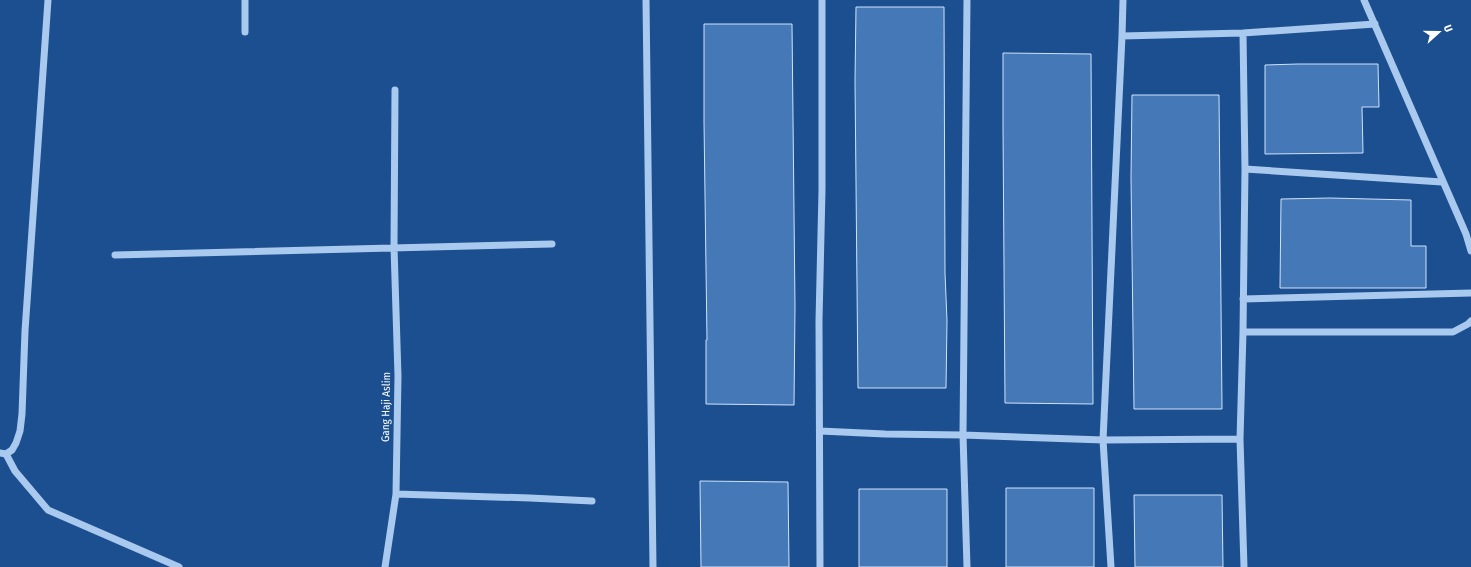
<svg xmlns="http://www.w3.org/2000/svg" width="1471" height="567" font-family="'Fira Sans Condensed',sans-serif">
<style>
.building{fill:#4478b7;stroke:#cfe3fa}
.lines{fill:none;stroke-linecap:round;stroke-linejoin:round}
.minor{stroke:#a9c9ee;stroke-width:7}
.labels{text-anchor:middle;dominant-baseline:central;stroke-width:3;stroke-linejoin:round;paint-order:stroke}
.street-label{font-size:11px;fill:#fff;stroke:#1b4f8f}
</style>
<rect width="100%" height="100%" fill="#1b4f8f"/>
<!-- building -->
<path class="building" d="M856 7H944L945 273 947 321 946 388H858L855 81Z
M704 24H792L795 307 794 405 706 404V340H707L704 122Z
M1003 53 1091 54 1093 404 1005 403 1003 127Z
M1298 64H1378L1379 107H1362L1363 153 1265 154V65Z
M1132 95H1219L1222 409H1134L1131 177Z
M1330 198 1411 200V246H1426V288H1280L1281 199Z
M700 481 788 482 789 567H701Z
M1006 488H1094V567H1006Z
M859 489H947V567H859Z
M1134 495H1222L1223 567H1135Z"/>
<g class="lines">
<!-- minor -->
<path class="minor" d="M646 0 653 567
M1364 0 1466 234 1471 251
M245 32V0
M1243 33 1245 169 1243 332 1240 439 1244 567
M1122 36 1243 33 1375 24
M1245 169 1442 182
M115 255 552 244
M1243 299 1471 293
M1243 332H1453L1468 324 1471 321
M820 431 885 434 963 435 1103 440 1240 439
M0 453 6 454 12 450 16 443 20 431 22 414 25 331 48 0
M6 454 15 471 48 510 179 567
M396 494 530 498 592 501
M385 567 396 494 398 376 394 247 395 90
M820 567 819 321 822 190V0
M967 567 963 435 967 0
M1111 567 1103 440 1122 36 1123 0"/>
</g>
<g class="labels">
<!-- street labels -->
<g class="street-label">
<text transform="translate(386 407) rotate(-89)">Gang Haji Aslim</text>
</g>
</g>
<!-- north arrow -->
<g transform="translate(1439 32) rotate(69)" stroke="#1b4f8f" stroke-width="3" paint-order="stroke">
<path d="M0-3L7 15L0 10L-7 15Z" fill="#ffffff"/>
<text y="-6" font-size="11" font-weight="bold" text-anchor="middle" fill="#ffffff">U</text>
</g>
</svg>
